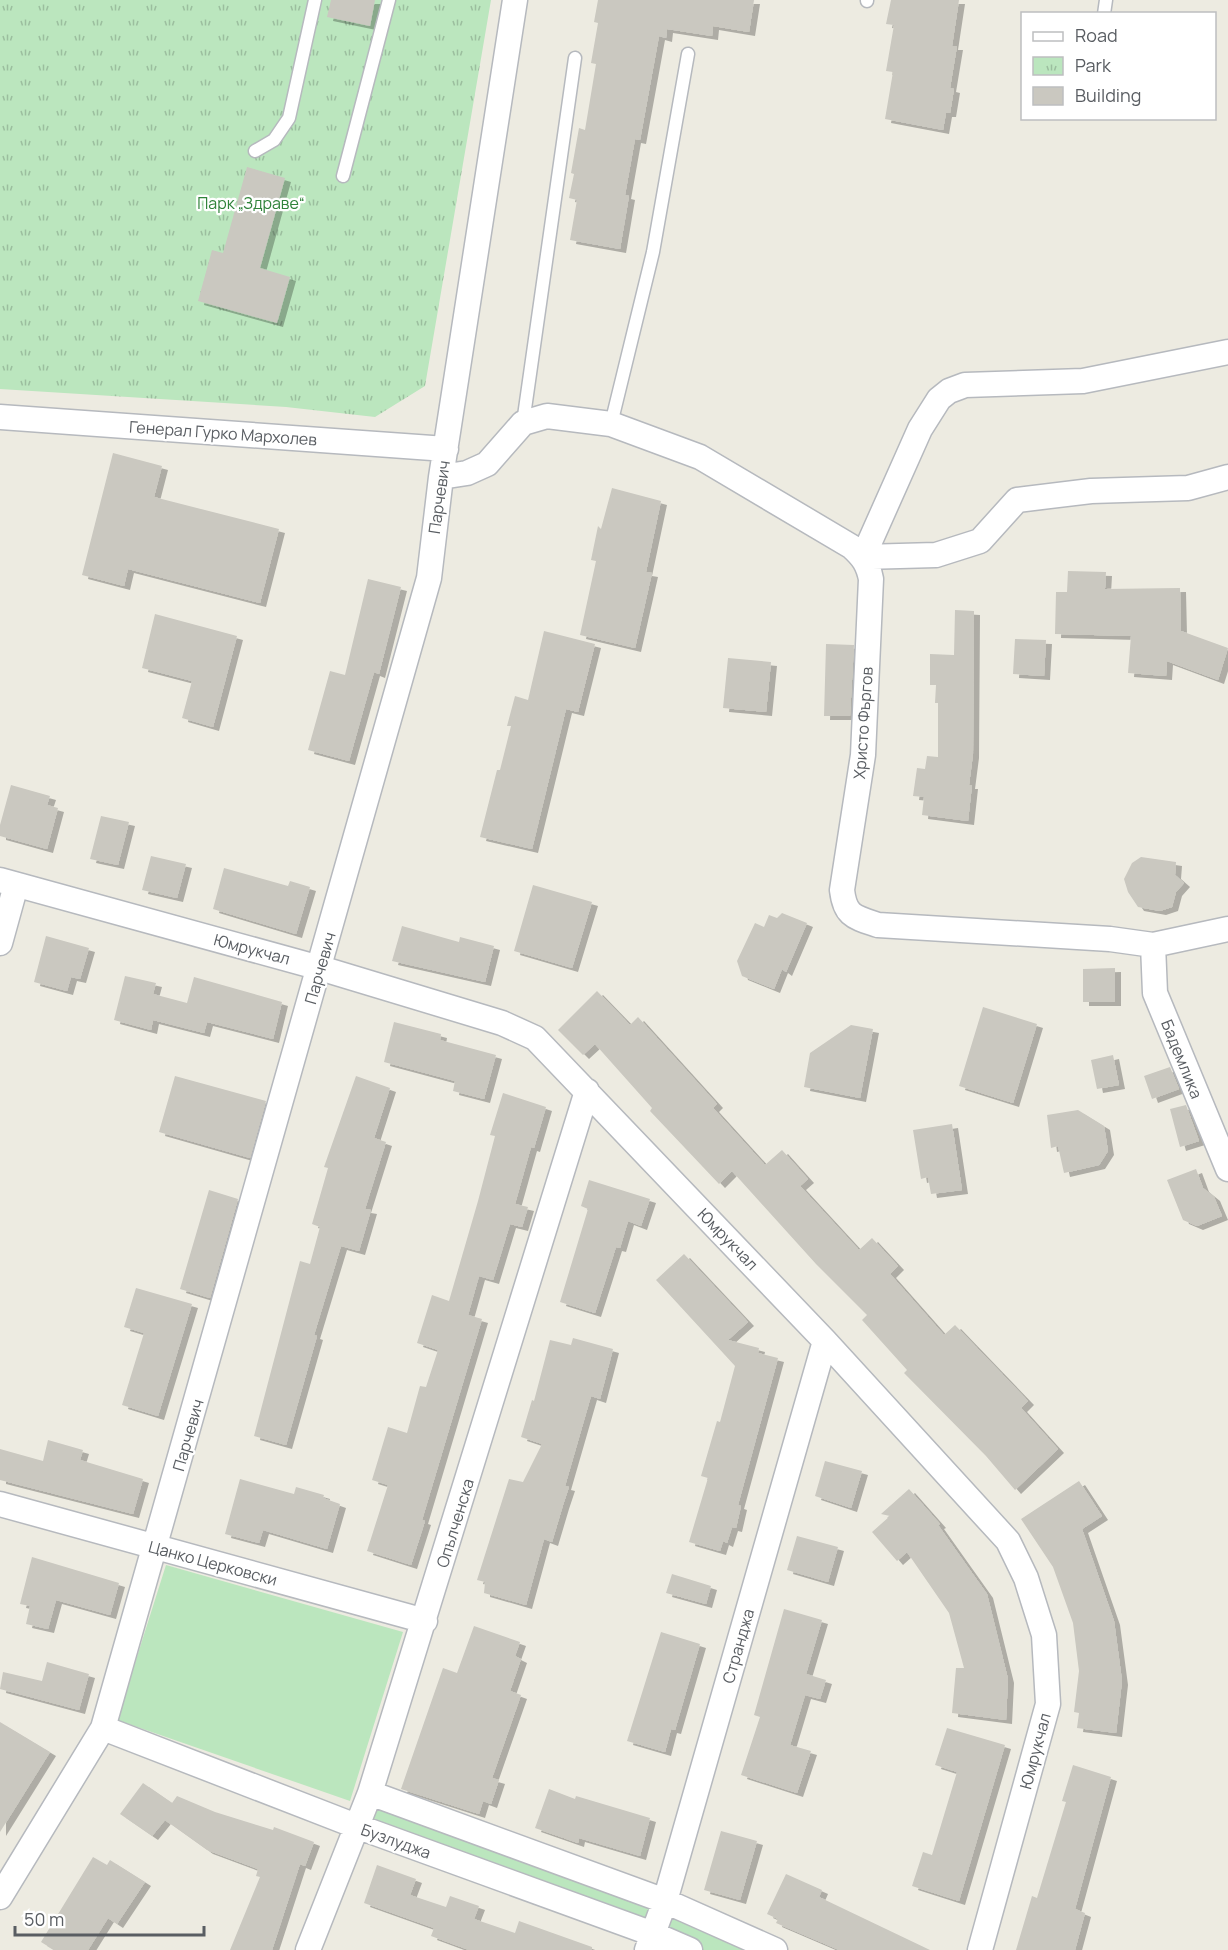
<svg xmlns="http://www.w3.org/2000/svg" width="1228" height="1950" font-family="Manrope,sans-serif">
<style>
.green{fill:#bbe6be}
.park{fill:url(#park-tufts)}
.building{fill:#cac8c0;filter:url(#shadow)}
.lines{fill:none;stroke-linecap:round;stroke-linejoin:round}
.service-casing{stroke:#b6b9be;stroke-width:15}
.minor-casing{stroke:#b6b9be;stroke-width:27}
.service{stroke:#fff;stroke-width:12}
.minor{stroke:#fff;stroke-width:24}
.labels{text-anchor:middle;dominant-baseline:central;stroke-width:4.5;stroke-linejoin:round;paint-order:stroke}
.park-label{font-size:16px;fill:#30833a;stroke:#fff}
.street-label{font-size:16px;fill:#595d62;stroke:#fff}
</style>
<defs>
<pattern id="park-tufts" width="24" height="20" patternUnits="userSpaceOnUse" patternTransform="scale(1.5)"><rect width="24" height="20" fill="#bbe6be"/><path d="M3 7l-1-3M5 7V3M7 7l1-3M15 17l-1-3M17 17v-4M19 17l1-3" fill="none" stroke="#9bbe9e"/></pattern>
<filter id="shadow"><feDropShadow dx="6" dy="4" stdDeviation="0" flood-color="#0004"/></filter>
</defs>
<rect width="100%" height="100%" fill="#edebe1"/>
<!-- green -->
<path class="green" d="M166 1565 403 1632 350 1801 117 1720Z
M370 1793 775 1950H690L356 1826Z"/>
<!-- park -->
<path class="park" d="M0 0H491L425 386 375 417 286 407 0 389Z"/>
<!-- building -->
<path class="building" d="M331 0H375L370 26 327 17Z
M598 0H754L749 32 713 26 712 36 667 29 666 38 659 36 640 140 635 139 625 195 629 196 620 249 570 240 577 200 569 198 574 174 571 173 579 128 585 130 596 64 591 63 598 23 594 22Z
M891 0H959L952 46H957L950 88 954 89 950 113H946L943 130 885 119 893 72 886 71 894 25 886 24Z
M247 167 285 178 260 268 290 277 277 323 198 301 212 250 223 253Z
M113 453 162 466 154 497 279 529 260 603 128 569 124 586 82 575Z
M612 488 661 501 646 572 652 573 635 648 580 635 596 561 591 560 598 526 601 529Z
M1068 571 1106 572 1105 589 1180 588 1181 631 1228 648 1218 680 1167 661 1166 676 1128 673 1131 636 1055 634 1056 592H1067Z
M368 579 401 587 379 674 374 672 349 761 308 750 330 671 345 675Z
M955 610 974 611 973 754 969 785H972L968 821 922 815 924 797 913 796 917 768 925 769 927 756 938 757V703H935L936 685H930V654L954 655Z
M155 614 237 636 213 727 182 718 192 681 142 668Z
M544 631 595 644 578 712 566 709 532 849 480 837 497 770H500L511 726H507L515 696 528 700Z
M1015 639 1046 640 1044 676 1013 674Z
M826 644 854 645 850 716H824Z
M728 658 771 662 766 712 723 708Z
M11 785 50 796 47 805 58 808 47 849 0 836V825Z
M101 816 129 822 118 865 90 859Z
M151 856 186 864 177 898 142 890Z
M1141 857 1176 862 1175 875 1184 883 1176 892 1172 907 1160 911 1138 907 1128 892 1124 879 1132 863Z
M224 868 288 886 290 881 310 887 296 934 213 909Z
M533 885 592 902 572 968 514 951Z
M782 913 807 923 786 972 782 969 774 989 742 976 737 961 755 923 764 927 769 915 777 918Z
M402 926 459 942 460 937 494 946 485 982 392 961Z
M46 936 89 948 80 979 71 977 67 991 34 982Z
M1115 968V1002H1083V969Z
M125 976 156 983 153 994 187 1003 194 977 282 1002 273 1039 207 1022 204 1033 153 1020 151 1030 114 1020Z
M597 991 630 1025 638 1017 717 1104 713 1108 765 1165 782 1150 808 1179 800 1186 859 1250 872 1238 898 1266 890 1274 944 1335 955 1325 1028 1401 1021 1408 1058 1449 1015 1490 986 1456 904 1373 907 1370 862 1320 867 1315 816 1264 732 1171 719 1184 650 1111 652 1108 595 1044 583 1055 558 1030Z
M983 1007 1037 1024 1013 1103 959 1086Z
M394 1022 441 1034 440 1040 496 1055 484 1099 453 1091 455 1081 384 1062Z
M851 1025 873 1029 860 1098 804 1087 810 1053Z
M1113 1055 1119 1085 1097 1089 1091 1060Z
M1170 1067 1179 1089 1152 1099 1144 1076Z
M175 1076 266 1101 250 1158 159 1132Z
M356 1076 390 1088 374 1138 386 1142 365 1209 371 1210 359 1251 341 1246 314 1335 317 1336 286 1445 254 1436 300 1261 310 1264 320 1227 312 1224 328 1168 324 1167Z
M503 1093 546 1107 534 1148 531 1147 515 1204 528 1207 522 1227 510 1224 493 1280 479 1276 468 1315 482 1319 422 1520 425 1521 411 1565 367 1551 388 1485 372 1480 388 1427 407 1433 420 1386 426 1387 438 1350 417 1343 432 1295 449 1301 478 1201 495 1136 490 1135Z
M1186 1105 1199 1141 1180 1147 1170 1109Z
M1078 1110 1104 1126 1108 1151 1099 1165 1064 1173 1058 1146 1051 1148 1047 1115Z
M952 1124 962 1190 931 1194 928 1177 921 1179 913 1130Z
M1196 1169 1203 1188 1214 1197 1222 1216 1197 1226 1183 1220 1167 1180Z
M589 1180 650 1199 641 1226 628 1221 620 1248 616 1247 595 1313 560 1302 588 1209 581 1206Z
M209 1190 238 1199 210 1298 180 1289Z
M684 1254 748 1322 728 1340 759 1348 758 1353 778 1358 738 1505 741 1506 736 1528 732 1527 727 1543 723 1541 720 1551 689 1542 708 1478 701 1476 717 1421 720 1422 735 1366 656 1280Z
M136 1288 192 1304 158 1416 122 1405 144 1333 124 1327Z
M573 1338 613 1349 600 1399 591 1396 565 1486 569 1487 563 1505 552 1542 544 1539 526 1605 484 1593 485 1582 477 1580 509 1479 523 1482 542 1444 521 1437 532 1400 534 1401 550 1340 571 1345Z
M48 1440 83 1450 80 1460 143 1479 133 1514 0 1480V1449L43 1461Z
M825 1461 862 1471 851 1508 815 1496Z
M240 1479 294 1494 296 1487 324 1495 323 1498 340 1504 327 1549 263 1530 259 1543 225 1534Z
M1079 1481 1102 1516 1082 1529 1114 1621 1122 1681 1116 1733 1077 1728 1079 1713 1074 1712 1079 1671 1073 1623 1053 1567 1021 1519Z
M909 1489 940 1524 938 1525 987 1594 1008 1679 1006 1720 952 1713 956 1668H964L949 1613 907 1552 897 1561 872 1532 890 1516 881 1514Z
M797 1536 838 1547 828 1582 787 1570Z
M32 1557 119 1583 110 1615 56 1600 48 1629 26 1624 30 1606 20 1604Z
M672 1574 711 1586 706 1604 666 1593Z
M784 1609 822 1620 806 1674 826 1680 820 1699 805 1695 790 1745 811 1751 797 1793 741 1775 760 1717 754 1715Z
M474 1626 520 1642 515 1656 521 1659 510 1691 521 1695 492 1778 499 1780 491 1804 483 1801 479 1814 401 1789 443 1668 457 1673Z
M661 1632 700 1644 675 1730 671 1729 665 1752 627 1741Z
M47 1662 89 1674 79 1710 0 1689 3 1672 42 1681Z
M0 1722 50 1752 0 1832Z
M947 1728 1005 1745 959 1901 912 1886 923 1852 932 1855 957 1772 935 1765Z
M1073 1765 1111 1777 1075 1909 1085 1913 1075 1950H1016L1032 1896 1037 1898 1066 1802 1062 1801Z
M143 1783 172 1803 177 1796 215 1812 273 1830 274 1827 314 1842 305 1866 300 1864 272 1950H230L260 1877 256 1876 258 1869 207 1850 165 1820 152 1836 120 1814Z
M549 1789 575 1799 576 1796 650 1818 640 1856 579 1838 578 1843 535 1828Z
M721 1831 757 1841 740 1900 704 1890Z
M93 1857 107 1865 110 1860 145 1882 117 1924 108 1918 88 1950H54L41 1942Z
M377 1865 416 1879 410 1895 446 1907 450 1896 479 1906 474 1919 515 1933 519 1921 592 1947V1950H469L431 1936 434 1928 364 1903Z
M786 1874 822 1890 819 1897 930 1950H839L776 1923 778 1919 767 1914Z"/>
<g class="lines">
<!-- service casing -->
<g class="service-casing">
<path id="service" d="M867 1V0
M1104 14 1106 0
M255 151 274 140 289 118 315 0
M343 176 389 0
M523 423 575 58
M611 424 653 252 688 54"/>
</g>
<!-- minor casing -->
<g class="minor-casing">
<path id="minor" d="M0 417 446 449
M441 477 467 473 487 464 523 423 547 416 611 424 700 457 852 547C863 557 868 564 871 579L863 755 842 890C845 916 854 917 878 925L1110 939 1153 945 1228 929
M863 557 920 429 939 399 949 391 965 385 1083 381 1228 352
M863 557 936 555 980 541 1017 500 1091 491 1188 488 1228 477
M0 880 320 968 502 1023 535 1038 825 1341 1008 1541 1026 1578 1044 1635 1048 1704 980 1950
M0 943 16 885
M1153 945 1155 993 1228 1169
M0 1504 425 1621
M103 1728 356 1826 653 1934 690 1950
M370 1793 665 1901 775 1950
M0 1897 103 1728 429 578 441 477 515 0
M308 1950 370 1793 587 1091
M647 1950 665 1901 825 1341"/>
</g>
<!-- service -->
<use href="#service" class="service"/>
<!-- minor -->
<use href="#minor" class="minor"/>
</g>
<g class="labels">
<!-- park labels -->
<g class="park-label">
<text x="251" y="203">Парк „Здраве“</text>
</g>
<!-- street labels -->
<g class="street-label">
<text transform="translate(223 433) rotate(4)">Генерал Гурко Мархолев</text>
<text transform="translate(439 497) rotate(-82)">Парчевич</text>
<text transform="translate(863 723) rotate(-86)">Христо Фъргов</text>
<text transform="translate(252 949) rotate(15)">Юмрукчал</text>
<text transform="translate(320 968) rotate(-74)">Парчевич</text>
<text transform="translate(1182 1059) rotate(68)">Бадемлика</text>
<text transform="translate(728 1239) rotate(46)">Юмрукчал</text>
<text transform="translate(188 1435) rotate(-74)">Парчевич</text>
<text transform="translate(455 1523) rotate(-73)">Опълченска</text>
<text transform="translate(213 1563) rotate(15)">Цанко Церковски</text>
<text transform="translate(738 1646) rotate(-74)">Странджа</text>
<text transform="translate(1035 1751) rotate(-75)">Юмрукчал</text>
<text transform="translate(396 1841) rotate(20)">Бузлуджа</text>
</g>
</g>
<!-- legend -->
<rect x="1021" y="12" width="195" height="108" fill="#ffffff" stroke="#bdbec0" stroke-width="1.5"/>
<rect x="1033" y="32" width="30" height="9" fill="#ffffff" stroke="#bdbec0" stroke-width="1.5"/>
<text x="1075" y="42" font-size="18" fill="#595d62">Road</text>
<rect x="1033" y="57" width="30" height="18" fill="url(#park-tufts)" stroke="#bdbec0" stroke-width="1.5"/>
<text x="1075" y="72" font-size="18" fill="#595d62">Park</text>
<rect x="1033" y="87" width="30" height="18" fill="#cac8c0" stroke="#bdbec0" stroke-width="1.5"/>
<text x="1075" y="102" font-size="18" fill="#595d62">Building</text>
<!-- scale -->
<path d="M15 1926v9h189v-9" fill="none" stroke="#595d62" stroke-width="3"/>
<text x="24" y="1926" font-size="18" fill="#595d62" stroke="#ffffff" stroke-width="4.5" paint-order="stroke">50 m</text>
</svg>
